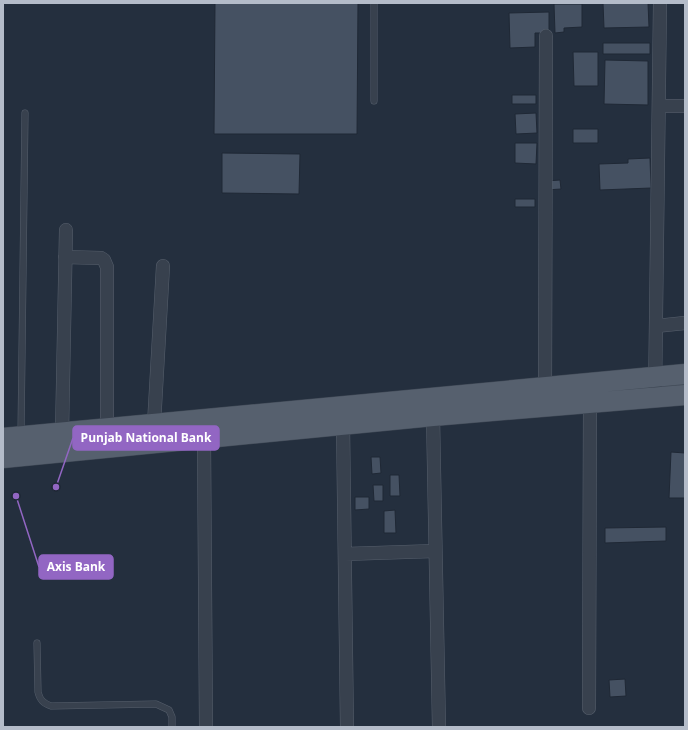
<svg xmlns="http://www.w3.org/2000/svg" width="688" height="730" font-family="'Open Sans',sans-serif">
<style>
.building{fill:#455162;stroke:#1f2835}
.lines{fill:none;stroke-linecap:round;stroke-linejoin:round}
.lane-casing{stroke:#565f6c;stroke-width:7}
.street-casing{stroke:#565f6c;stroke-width:14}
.primary-casing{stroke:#414a57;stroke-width:21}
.lane{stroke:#38414e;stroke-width:6}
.street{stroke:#38414e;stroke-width:13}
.primary{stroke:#56606e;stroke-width:20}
.leader{fill:none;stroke:#9266c3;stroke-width:1.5}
.callout-dot{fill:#9266c3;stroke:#1d2633;stroke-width:1.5}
.callout{fill:#9266c3;stroke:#9266c3;stroke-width:1.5}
.callout-label{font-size:12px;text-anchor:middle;font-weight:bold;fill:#fff}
</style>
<rect width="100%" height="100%" fill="#242f3e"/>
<!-- building -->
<path class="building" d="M215 3H358L357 134H214Z
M603 3H648L649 27 604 28Z
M554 4H582V27L564 28V32L555 33Z
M549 12V33H535V47L510 48 509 13Z
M603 43H650V54H603Z
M573 52H598V86H574Z
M605 60 648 61V105L604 104Z
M512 95H536V104H512Z
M536 113 537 133 516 134 515 114Z
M573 129H598V143H573Z
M515 143H537L536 164 515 163Z
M222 153 300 154 299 194 222 193Z
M650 158 651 188 600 190 599 164 628 163V159Z
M560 180 561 189 546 190V181Z
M515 199H535V207H515Z
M671 452 685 453V498H669Z
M371 457H380L381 473 372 474Z
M390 475H399L400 496H390Z
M373 485H383V501H374Z
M355 497H369V509L355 510Z
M395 510 396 533H384V511Z
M666 527V541L605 543V528Z
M625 679 626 696 610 697 609 680Z"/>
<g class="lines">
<!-- lane casing -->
<g class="lane-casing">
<path id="lane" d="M374 3V101
M21 433 25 113
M37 643 38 692C40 700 43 703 51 706L156 704 169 710 172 717V727"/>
</g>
<!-- street casing -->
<g class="street-casing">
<path id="street" d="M659 106H685
M65 257 101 258 104 260 107 267V428
M656 326 685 323
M545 394 546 36
M655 397 660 3
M433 416 439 727
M154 424 163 266
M343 424 347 727
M62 433 66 230
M204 437 206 727
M345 554 435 551
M589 708 590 402"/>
</g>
<!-- primary casing -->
<g class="primary-casing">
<path id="primary" d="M3 438 685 374
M3 458 433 416 685 395"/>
</g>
<!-- lane -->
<use href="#lane" class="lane"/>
<!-- street -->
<use href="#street" class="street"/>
<!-- primary -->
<use href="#primary" class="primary"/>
</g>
<!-- callouts -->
<path class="leader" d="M56 487L73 438M16 496L39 567"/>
<g class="callout-dot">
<circle cx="56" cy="487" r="4"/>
<circle cx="16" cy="496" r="4"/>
</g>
<g class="callout">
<rect x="73" y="426" width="146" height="24" rx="4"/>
<rect x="39" y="555" width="74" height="24" rx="4"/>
</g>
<g class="callout-label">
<text x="146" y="442">Punjab National Bank</text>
<text x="76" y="571">Axis Bank</text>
</g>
<!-- border -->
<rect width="688" height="730" fill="none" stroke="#b4bcc9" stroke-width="8"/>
</svg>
